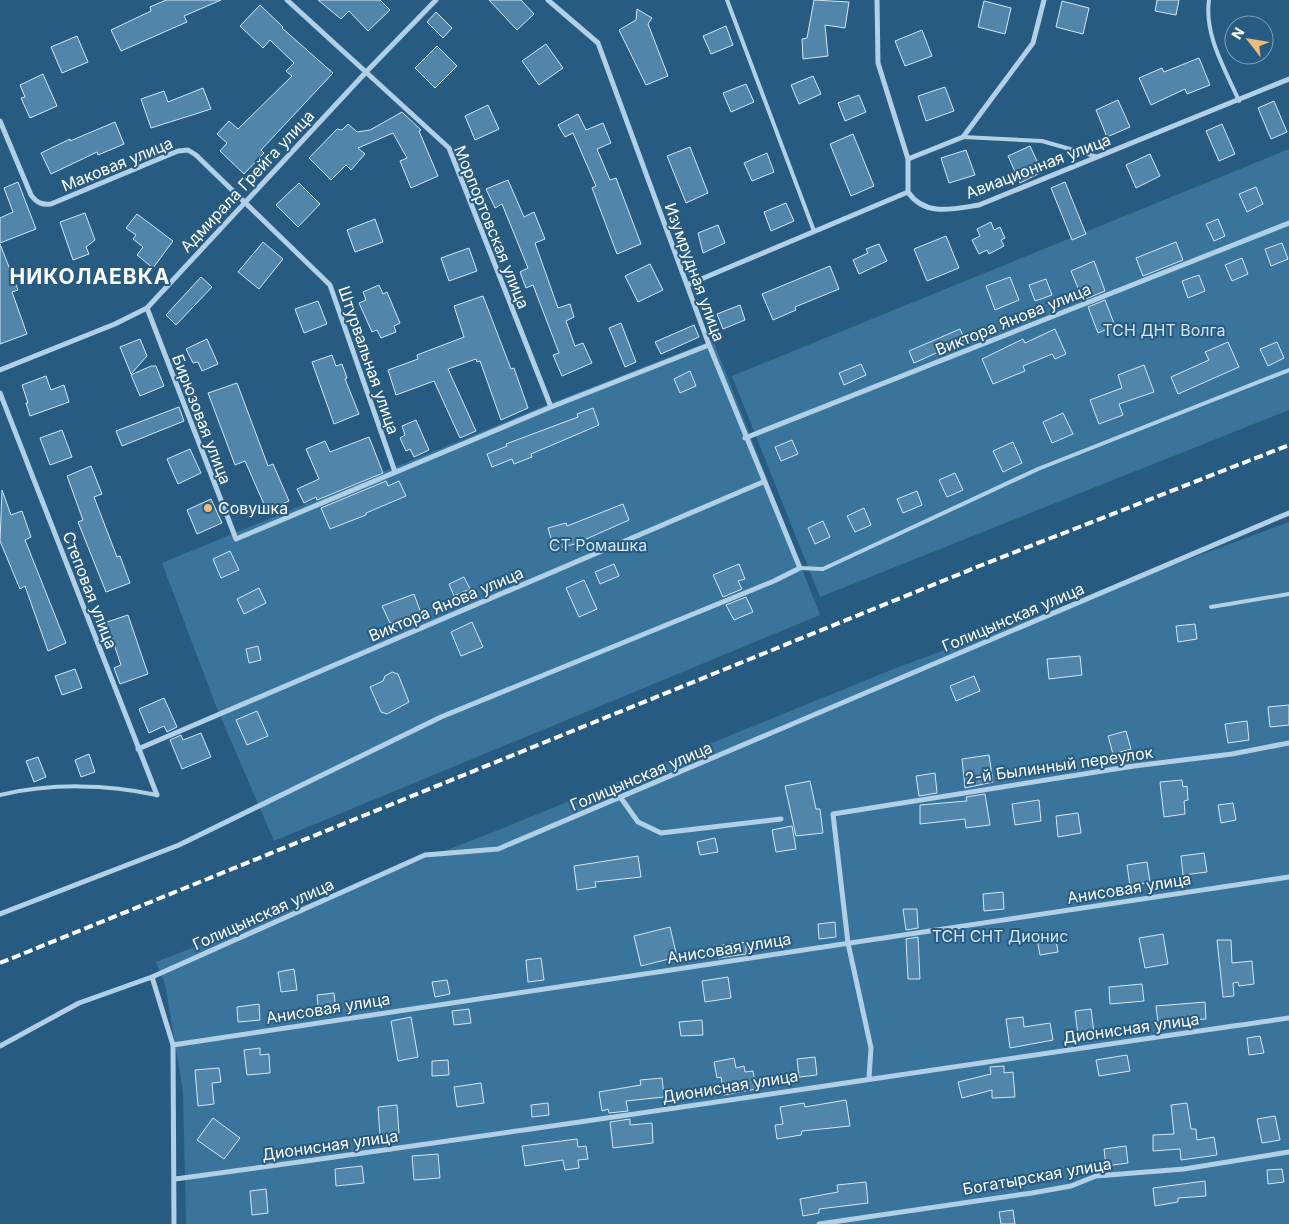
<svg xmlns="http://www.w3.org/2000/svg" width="1289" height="1224" font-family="Inter,sans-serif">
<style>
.green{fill:#39749c}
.building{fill:#5185a9;stroke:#d3e7f5}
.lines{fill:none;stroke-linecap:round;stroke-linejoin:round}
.service{stroke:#b1d0e6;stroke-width:4}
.minor{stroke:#b1d0e6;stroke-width:5}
.rail{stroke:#fff;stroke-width:4;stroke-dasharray:9 4;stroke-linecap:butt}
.poi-dot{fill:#edba77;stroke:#285b81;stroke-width:2}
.labels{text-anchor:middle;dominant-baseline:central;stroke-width:4;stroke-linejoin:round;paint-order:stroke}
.street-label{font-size:16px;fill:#fff;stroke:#285b81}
.park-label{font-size:16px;fill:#d3e7f5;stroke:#285b81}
.poi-label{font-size:16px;fill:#fff;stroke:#285b81;text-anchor:start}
.district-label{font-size:21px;font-weight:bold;letter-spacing:1px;fill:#fff;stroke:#285b81}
</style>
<rect width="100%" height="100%" fill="#285b81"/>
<!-- green -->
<path class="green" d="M1289 149V410L820 597 732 376Z
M713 340 820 615 274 841 216 706 162 563 556 401Z
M1289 522V1224H186L183 1092 165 984 156 962 491 833 896 668Z"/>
<!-- building -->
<path class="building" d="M166 0H221L184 16 187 22 121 51 111 30 151 11 150 7Z
M318 0H380L390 10 368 31 349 11 341 19Z
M489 0H521L534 14 517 30Z
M814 0 849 2 845 28 825 25 828 56 803 59 802 39 807 38Z
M1157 0H1179L1176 15 1155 11Z
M984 1 1011 8 1005 34 978 27Z
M1062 1 1089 8 1083 34 1056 27Z
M260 5 283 27 282 28 333 73 261 150 264 153 244 174 220 151 227 143 217 134 229 121 238 129 292 76 286 71 294 63 270 40 263 48 240 26Z
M637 9 652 18 648 24 668 76 646 85 619 30 636 20Z
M436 12 452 28 443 38 427 22Z
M726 26 733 45 711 54 703 36Z
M922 30 932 56 905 66 895 41Z
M77 36 88 62 62 73 51 47Z
M546 44 563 68 539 85 522 61Z
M437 46 457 66 435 88 415 68Z
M1199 58 1210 85 1187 94 1185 89 1151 105 1139 78 1162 68 1164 72Z
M43 74 57 106 30 118 21 98 25 97 20 85Z
M813 76 821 94 799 104 791 85Z
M746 84 754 102 731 112 723 93Z
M945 87 954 111 926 121 918 96Z
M203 88 211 109 151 128 141 99 164 91 168 102Z
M859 95 866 112 845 121 838 103Z
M1118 100 1130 127 1107 137 1096 110Z
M1274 101 1287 132 1271 139 1258 108Z
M488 105 499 129 475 140 465 116Z
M402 112 421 130 419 131 438 176 411 188 400 161 407 158 393 133 358 148 365 154 351 170 346 165 331 180 309 158 337 129 342 130 348 124 357 132 370 130Z
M578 114 586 130 603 123 611 143 597 149 610 180 616 178 641 244 617 254 592 188 596 186 573 133 565 137 558 125Z
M115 122 124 144 98 155 97 152 51 174 41 153 70 139V141Z
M1222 124 1235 154 1219 161 1206 131Z
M853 134 874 186 851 196 830 144Z
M1030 146 1042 172 1020 183 1008 156Z
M690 147 708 193 686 203 667 156Z
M966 150 975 175 949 183 941 158Z
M767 153 774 172 752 181 744 163Z
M1150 154 1160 176 1136 188 1126 165Z
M508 180 524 217 534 212 545 239 535 243 558 308 570 304 574 317 566 321 575 346 583 343 592 363 562 376 553 355 559 353 533 285 526 288 520 272 528 268 502 204 495 208 486 189Z
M18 182 36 229 0 243V218L13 212 4 188Z
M1065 182 1086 234 1072 240 1051 188Z
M299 183 320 204 298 227 276 205Z
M1256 187 1263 204 1247 212 1239 194Z
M786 203 794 221 771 231 764 212Z
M85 213 95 240 86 247 89 254 73 260 60 222Z
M137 214 173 241 153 268 137 255 143 247 133 239 136 235 126 228Z
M375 219 383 242 355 252 347 230Z
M1218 219 1225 236 1214 241 1206 224Z
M991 222 994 230 1000 227 1005 238 1001 240 1004 246 989 254 987 250 979 254 972 240 980 236 977 229Z
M718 225 725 243 703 253 698 233Z
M946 236 959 268 927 281 914 249Z
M263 242 283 259 259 289 238 272Z
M1176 242 1183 260 1143 276 1136 258Z
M1282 243 1288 259 1271 266 1265 249Z
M0 244 18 290 12 292 27 334 0 344Z
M879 244 887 261 859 274 853 260 868 253 866 249Z
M469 248 477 271 449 281 441 258Z
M1242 258 1248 274 1232 281 1225 265Z
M1094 261 1105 291 1083 300 1071 271Z
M650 264 663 290 638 302 625 276Z
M830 266 839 289 795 307 796 310 773 320 762 294Z
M1199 275 1205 291 1188 298 1182 281Z
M201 277 212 287 176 325 166 315Z
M1010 277 1019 300 995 310 986 286Z
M1046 279 1052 295 1035 301 1029 285Z
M379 285 383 294 387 292 400 323 394 326 396 332 381 338 377 330 372 332 359 303 366 300 363 292Z
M483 296 511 369 514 368 528 408 501 420 480 361 477 362 476 359 448 369 476 431 460 438 434 381 396 395 388 370 418 359 417 355 464 337 454 306Z
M1105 300 1115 326 1098 333 1088 307Z
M318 301 327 324 304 333 295 309Z
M740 305 745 320 723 329 717 314Z
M621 323 636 362 625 367 609 328Z
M694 325 699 337 661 354 655 342Z
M960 329 965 340 914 363 909 351Z
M1055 329 1066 354 1055 359 1052 354 1023 366 1025 371 993 384 982 359 1023 339 1025 343Z
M140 339 147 356 131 374 120 347Z
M207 339 218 364 202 371 198 362 193 363 186 349Z
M1228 342 1239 367 1178 394 1171 377 1209 360 1205 352Z
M1277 342 1284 358 1268 366 1260 349Z
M332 355 336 366 342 364 347 378 345 379 359 414 334 424 312 362Z
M861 364 866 375 844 385 839 373Z
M1144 365 1154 392 1119 404 1123 415 1099 424 1090 400 1122 388 1118 375Z
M151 366H156L164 386 140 396 131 375Z
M690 371 696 386 680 393 674 379Z
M46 376 51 390 64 385 69 402 30 416 26 403H28L22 385Z
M237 383 268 466 273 464 289 501 267 511 245 461 235 465 208 393Z
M179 407 184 421 122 446 116 431Z
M593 408 599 425 531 454 532 457 514 464 512 459 492 467 487 454 507 446 506 444 578 417 577 414Z
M1063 413 1073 434 1052 443 1043 422Z
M416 420 429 450 414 457 410 449 406 451 400 438 405 435 402 426Z
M62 430 72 457 50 465 40 438Z
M369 437 383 473 317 500 316 497 304 503 297 489 319 479 306 449 325 441 330 452Z
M792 440 798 454 781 461 775 447Z
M1013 442 1022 463 1003 472 993 451Z
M190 449 201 473 178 484 167 459Z
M91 466 102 494 94 497 117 557 120 556 130 583 106 592 78 522 83 520 67 476Z
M955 473 963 490 947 497 939 480Z
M386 481 388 486 399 481 406 496 366 513V515L330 529 321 508Z
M2 490 11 515 22 511 31 537 25 540 66 643 48 651 25 586 20 589 0 541Z
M917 491 922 505 903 513 897 499Z
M211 499 222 523 197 534 187 510Z
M623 504 629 520 575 544 554 549 548 528 566 523 567 526Z
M864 508 871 525 855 532 847 516Z
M823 521 830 537 815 544 808 528Z
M230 551 239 570 221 578 213 559Z
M614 564 619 576 600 584 595 572Z
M739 564 745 579 738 581 742 589 723 597 713 575Z
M464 577 470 589 454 596 449 584Z
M584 580 597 609 579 617 566 588Z
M259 588 266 603 244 614 237 599Z
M414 594 421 613 390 623 382 606Z
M746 597 753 612 734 620 726 605Z
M128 615 148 674 120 684 114 668 121 665 112 638 104 641 98 625Z
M472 622 483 647 461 656 451 632Z
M1195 624 1197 639 1178 642 1176 626Z
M258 646 261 660 249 663 246 649Z
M1080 656 1082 675 1049 679 1047 659Z
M75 669 82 688 62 695 55 676Z
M392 672 398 674 409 702 387 714 381 712 370 687 383 681 385 676Z
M974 676 980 691 956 701 950 686Z
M164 698 177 727 167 732 164 726 149 733 139 709Z
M1289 705V725L1270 727 1268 707Z
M257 711 268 736 247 745 236 720Z
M1247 721 1249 740 1228 743 1225 724Z
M1126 731 1131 749 1113 754 1108 736Z
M201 733 211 757 182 769 170 740 181 735 183 740Z
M89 754 95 772 81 777 75 760Z
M989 755 993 782 965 788 962 759Z
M38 757 46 777 34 782 26 761Z
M935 773 937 793 919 796 916 776Z
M1182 780 1183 787 1187 786 1188 800 1184 801 1185 814 1164 817 1160 782Z
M810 781 816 809H820L823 833 796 836 785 786Z
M985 794 990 825 966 828 965 819 920 824V805L967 801 966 797Z
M1039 800 1041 821 1015 825 1012 804Z
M1233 803 1236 820 1221 823 1218 805Z
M1078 813 1081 833 1058 837 1056 816Z
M792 826 796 849 776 852 772 830Z
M715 838 718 852 700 855 697 842Z
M1204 853 1207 872 1183 875 1181 856Z
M638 856 641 877 595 882 596 887 577 890 574 866Z
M1147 862 1150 882 1130 886 1127 865Z
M1003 892 1004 909 984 911 983 894Z
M903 909H917L918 928 906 930Z
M835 922 836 937 819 939 818 924Z
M670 927 677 957 641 966 634 936Z
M1163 934 1168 964 1145 968 1139 938Z
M1055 935 1058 952 1040 955 1037 939Z
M918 937 920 979H908L906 939Z
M1217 940H1231L1232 963 1252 961 1254 984 1239 986 1238 982 1233 983 1234 996 1223 997Z
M746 942V954L718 958 716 946Z
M541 958 544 980 528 982 526 960Z
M294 969 297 990 281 992 278 972Z
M728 977 731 998 705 1002 702 981Z
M447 980 450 994 435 997 432 982Z
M1142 984 1144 1001 1110 1004 1109 987Z
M334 993 336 1011 319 1014 317 995Z
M1205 1002 1206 1019 1185 1020V1018L1158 1022 1156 1006Z
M259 1004 260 1020 238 1022 237 1007Z
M469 1009 471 1023 454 1025 452 1011Z
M1091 1009 1094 1033 1078 1035 1075 1011Z
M411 1017 418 1057 398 1061 391 1021Z
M1023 1017 1024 1027 1050 1023 1053 1040 1010 1048 1006 1019Z
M702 1020 703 1035 681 1036 679 1022Z
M1260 1036 1264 1053 1249 1055 1247 1038Z
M260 1048V1055L269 1054 270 1073 247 1075 244 1050Z
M1127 1055 1130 1071 1099 1076 1096 1060Z
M815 1057 817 1075 799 1077 797 1059Z
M734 1058 736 1068 744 1066 745 1072 753 1071 756 1089 724 1095 721 1077 717 1078 714 1062Z
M448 1060 449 1075 432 1076V1061Z
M1004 1066V1073L1013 1072 1015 1097 992 1098V1090L962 1098 958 1082 991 1074 990 1067Z
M219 1068 221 1082 212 1083 214 1104 198 1106 195 1070Z
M662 1078 664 1097 626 1101 628 1111 609 1113 608 1109 602 1111 599 1092 641 1085 640 1080Z
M481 1083 484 1103 457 1107 454 1087Z
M846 1100 850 1126 802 1131 801 1135 777 1139 775 1125 783 1124 780 1107 804 1103 805 1107Z
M548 1103 549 1115 532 1117 531 1105Z
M1187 1103 1191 1129H1196L1197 1140 1214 1137 1217 1155 1181 1160 1180 1149 1153 1151V1135L1174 1134 1171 1105Z
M397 1105 399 1133 380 1135 378 1107Z
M1275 1116 1280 1140 1262 1143 1257 1119Z
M213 1118 240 1138 224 1159 197 1140Z
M630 1119V1125L652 1123 653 1143 613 1148 610 1122Z
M577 1139 578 1147 586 1146 588 1159 578 1160 579 1168 565 1170 563 1160 525 1166 522 1146Z
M1126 1146 1128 1163 1106 1166 1104 1149Z
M438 1154 440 1178 414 1180 412 1156Z
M362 1166 364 1183 336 1186 335 1169Z
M1282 1169 1284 1182 1268 1184 1267 1170Z
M1205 1181 1206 1196 1178 1198V1202L1155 1206 1153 1188Z
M866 1182 868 1203 819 1209V1213L803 1216 800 1199 838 1192 837 1185Z
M266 1189 268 1213 252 1215 250 1191Z
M1013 1210 1015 1224H1001L999 1212Z"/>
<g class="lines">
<!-- service -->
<path class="service" d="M727 0 814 231
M1209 0C1204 35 1225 69 1239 101
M963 137 1042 141 1098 157
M800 568 823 569 1038 469 1289 370
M1211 607 1289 594
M0 795C50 783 107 784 157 795"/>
<!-- minor -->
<path class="minor" d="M287 0 449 148 551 407
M877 0 878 63 908 159
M0 121 31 195C37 203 42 205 51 204L178 151 188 150 196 155 330 285 395 472
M908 192C925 217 953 209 979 205L1289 79
M908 192V159L963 137 1033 43 1044 0
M687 285 908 192
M147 308 236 539 551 407 709 345
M0 370 115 324 147 308 367 71 436 0
M0 393 157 795
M745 438 1289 223
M138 749 763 482
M621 798 638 822 661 833 781 819
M0 914 179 845 441 717 774 581 800 568 709 345 598 43 548 0
M152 977 173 1045 174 1224
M173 1045 1289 877
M0 1046 79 1003 152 977 425 855 498 849 1289 513
M869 1078 871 1048 848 943 833 814 1134 766 1232 754 1289 743
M175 1179C547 1129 918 1071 1289 1018
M819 1224 1032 1193 1071 1186 1096 1176 1184 1169 1289 1152"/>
<!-- rail -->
<path class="rail" d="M0 963 982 565 1289 445"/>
</g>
<!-- markers -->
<circle class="poi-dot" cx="208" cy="508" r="5"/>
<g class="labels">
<!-- street labels -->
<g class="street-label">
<text transform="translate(117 164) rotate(-22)">Маковая улица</text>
<text transform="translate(1038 166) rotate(-21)">Авиационная улица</text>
<text transform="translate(247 181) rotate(-47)">Адмирала Грейга улица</text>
<text transform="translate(492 227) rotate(68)">Морпортовская улица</text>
<text transform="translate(695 272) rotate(70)">Изумрудная улица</text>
<text transform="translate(1013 319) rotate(-22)">Виктора Янова улица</text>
<text transform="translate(369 360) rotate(71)">Штурвальная улица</text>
<text transform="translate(202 419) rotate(69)">Бирюзовая улица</text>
<text transform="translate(90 590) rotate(69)">Степовая улица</text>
<text transform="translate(446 604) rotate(-23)">Виктора Янова улица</text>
<text transform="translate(1013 617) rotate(-23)">Голицынская улица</text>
<text transform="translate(1059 765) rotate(-8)">2-й Былинный переулок</text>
<text transform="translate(641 776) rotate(-23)">Голицынская улица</text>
<text transform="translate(1129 888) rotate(-9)">Анисовая улица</text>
<text transform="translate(263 914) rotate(-24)">Голицынская улица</text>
<text transform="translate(729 948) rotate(-9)">Анисовая улица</text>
<text transform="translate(328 1008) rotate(-9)">Анисовая улица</text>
<text transform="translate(1131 1028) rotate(-8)">Дионисная улица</text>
<text transform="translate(730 1086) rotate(-9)">Дионисная улица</text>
<text transform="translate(330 1145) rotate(-8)">Дионисная улица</text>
<text transform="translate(1037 1176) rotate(-10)">Богатырская улица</text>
</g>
<!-- park labels -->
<g class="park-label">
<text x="1164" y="330">ТСН ДНТ Волга</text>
<text x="598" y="545">СТ Ромашка</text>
<text x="1000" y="936">ТСН СНТ Дионис</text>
</g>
<!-- poi labels -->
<g class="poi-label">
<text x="218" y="508">Совушка</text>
</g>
<!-- district labels -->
<g class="district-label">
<text x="90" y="276">НИКОЛАЕВКА</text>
</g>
</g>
<!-- north arrow -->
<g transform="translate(1249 40) rotate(301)"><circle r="24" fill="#285b81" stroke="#7e9db3"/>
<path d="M0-4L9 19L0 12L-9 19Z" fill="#edba77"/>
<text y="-8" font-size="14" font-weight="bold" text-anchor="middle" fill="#ffffff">N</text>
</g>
</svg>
